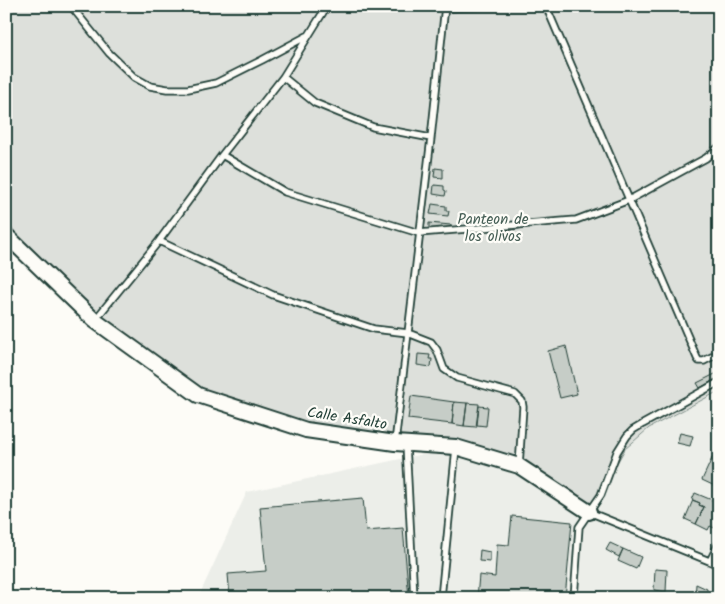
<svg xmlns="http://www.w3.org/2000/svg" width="725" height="604" font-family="Kalam,sans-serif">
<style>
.built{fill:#eceee9}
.green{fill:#dde0db;stroke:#7e8e88}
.building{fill:#c6cdc7;stroke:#1f3d34}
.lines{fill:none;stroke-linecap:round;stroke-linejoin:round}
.service-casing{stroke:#1f3d34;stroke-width:9}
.tertiary-casing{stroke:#1f3d34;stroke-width:18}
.service{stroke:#fdfcf7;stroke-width:5.5}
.tertiary{stroke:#fdfcf7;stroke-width:14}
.labels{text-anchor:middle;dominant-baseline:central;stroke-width:4.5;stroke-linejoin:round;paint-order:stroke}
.park-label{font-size:15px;fill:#455e55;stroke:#fdfcf7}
.street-label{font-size:15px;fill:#1f3d34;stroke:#fdfcf7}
</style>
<rect width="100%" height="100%" fill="#fdfcf7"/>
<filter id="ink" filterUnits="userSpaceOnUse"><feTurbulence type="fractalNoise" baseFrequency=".02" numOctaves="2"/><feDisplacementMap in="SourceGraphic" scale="10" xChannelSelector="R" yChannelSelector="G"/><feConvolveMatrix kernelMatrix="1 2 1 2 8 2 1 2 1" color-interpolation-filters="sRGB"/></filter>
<g filter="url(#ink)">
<!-- built -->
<path class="built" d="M719 391V598H198L247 492 456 447 519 466 589 512 625 449 649 428Z"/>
<!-- green -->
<path class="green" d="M6 6H719V391L649 428 625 449 589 512 519 466 456 447 306 430 198 395 94 320 6 235Z"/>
<!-- building -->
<path class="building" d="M435 168 443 169V178L434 177Z
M434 185 444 186V190L446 191 445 196 433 194Z
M432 204 446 206V211H449L448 216 430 214Z
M429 223 451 225 450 230H452L451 234 429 232Z
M523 224 524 228 495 233 494 228Z
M566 346 577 394 560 398 548 351Z
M418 354 430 355 429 359H432L431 367 417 365Z
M719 372V377L700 388 697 383Z
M411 396 454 402 452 424 408 419Z
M454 402 467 403 464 426 452 424Z
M467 403 479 404 476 427 464 426Z
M479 406 488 407 486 426 477 425Z
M680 433 693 436 690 446 677 443Z
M719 443V488L702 480Z
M695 493 719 503V517L714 528 710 526 708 530 696 524 704 507 699 505 700 503 692 500Z
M363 498 366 531 403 528 409 598H230L228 574 266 571 260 507Z
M693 500 700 503 699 505 704 507 696 524 685 519Z
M512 516 572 522 565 598H477L479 575 495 577 497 544 509 545Z
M610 543 623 549 619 557 606 550Z
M623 549 641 557 636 569 618 561Z
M480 550 490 552V562L479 561Z
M655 569 667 570 666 592 654 590Z
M696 584 707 589V593H710V598H695Z"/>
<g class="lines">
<!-- service casing -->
<g class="service-casing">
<path id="service" d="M71 6 109 53 134 77 150 86 167 89H188L216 83 262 60 307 36
M438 6 445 8 497 6
M546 6 697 358 699 361H704L719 353
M283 77 315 103 373 127 431 138
M222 155 285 192 419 233 576 220 629 200 706 158 719 147
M159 241 273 295 374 329 408 333 431 342 437 350 444 369 457 378 515 394 522 401 523 407 519 466
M95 320 159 241 222 155 283 77 327 6
M395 443 431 138 445 6
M406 444 414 598
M589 512 719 565
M710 561 719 543
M441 598 456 448
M574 598 579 527 601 495 617 452 627 436 633 430 643 424 719 382"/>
</g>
<!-- tertiary casing -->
<g class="tertiary-casing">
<path id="tertiary" d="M6 235 94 320 198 395 306 430 395 443 456 447 519 466 589 512"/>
</g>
<!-- service -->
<use href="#service" class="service"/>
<!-- tertiary -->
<use href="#tertiary" class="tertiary"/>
</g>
</g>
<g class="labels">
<!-- park labels -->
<g class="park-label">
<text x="493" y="220">Panteon de<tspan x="493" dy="17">los olivos</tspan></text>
</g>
<!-- street labels -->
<g class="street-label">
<text transform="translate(347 419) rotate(9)">Calle Asfalto</text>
</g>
</g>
<!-- margin -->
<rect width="725" height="604" fill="none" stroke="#fdfcf7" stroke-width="25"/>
<rect x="12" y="12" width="700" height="579" fill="none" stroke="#1f3d34" stroke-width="2" filter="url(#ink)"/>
</svg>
